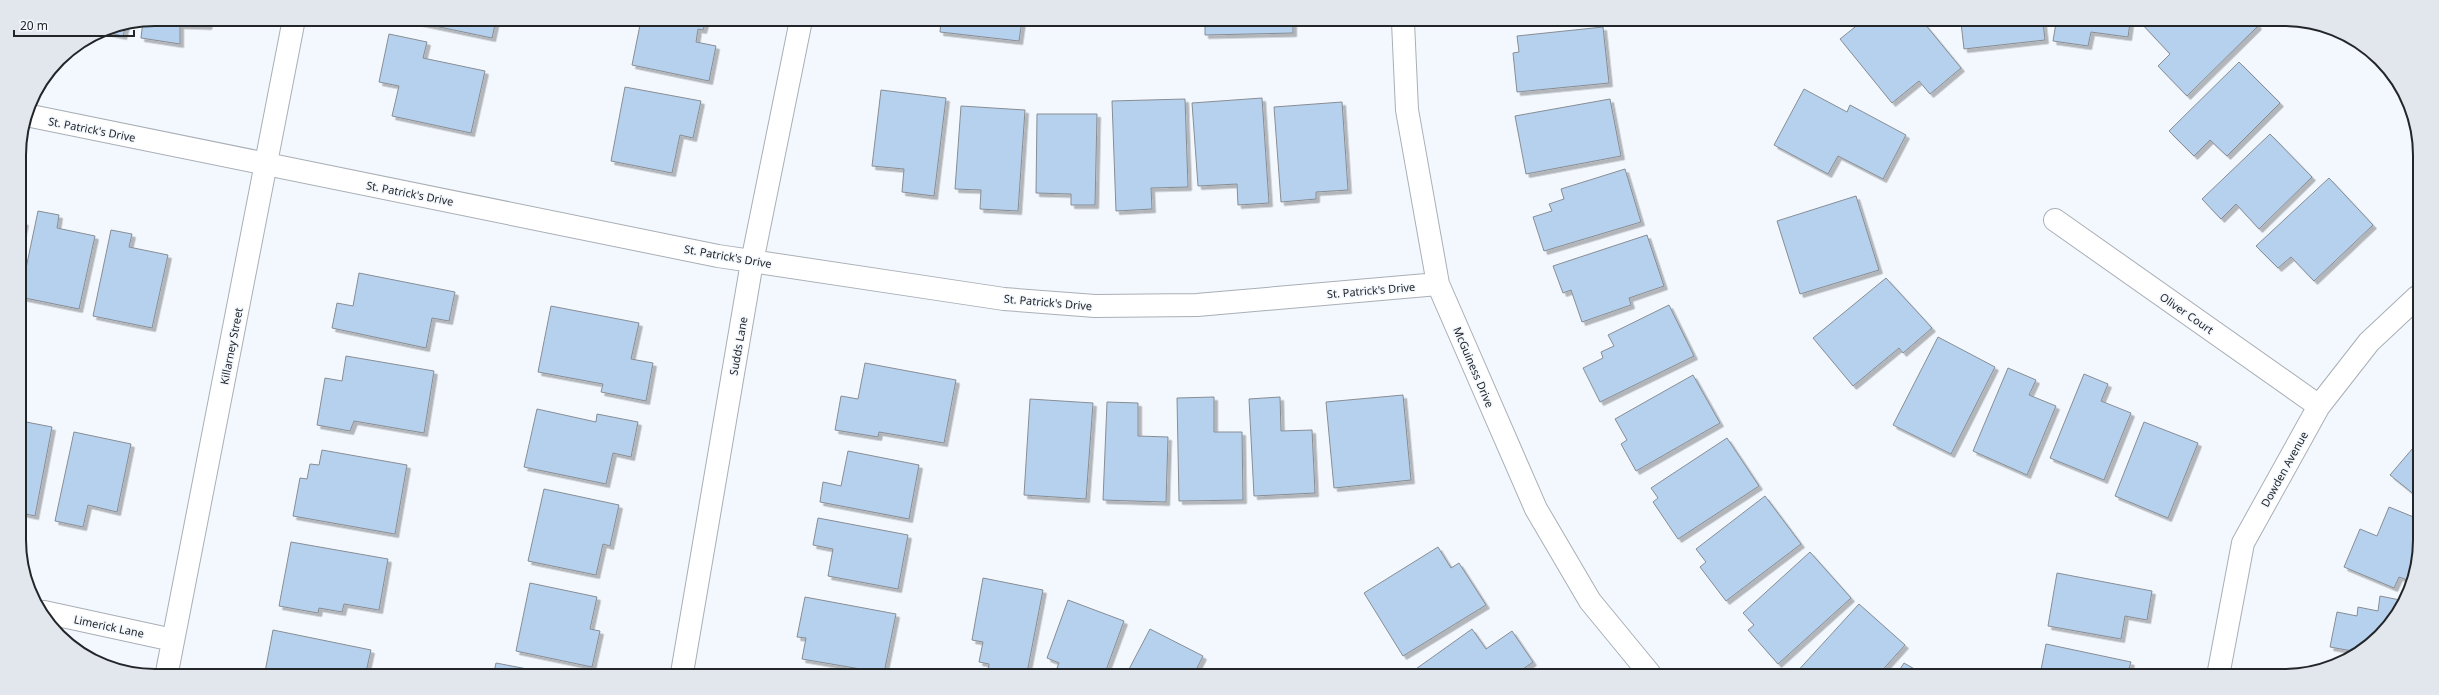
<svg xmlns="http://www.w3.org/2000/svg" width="2439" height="695" font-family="'Noto Sans',sans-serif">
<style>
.building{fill:#b6d1ee;stroke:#878d94;filter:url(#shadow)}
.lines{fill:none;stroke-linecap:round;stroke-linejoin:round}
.minor-casing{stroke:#a9afb6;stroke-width:24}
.minor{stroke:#fff;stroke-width:22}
.labels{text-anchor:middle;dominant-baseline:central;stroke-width:3;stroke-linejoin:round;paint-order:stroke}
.street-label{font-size:11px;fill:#232629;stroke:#f3f8fe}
.rim{fill:none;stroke:#232629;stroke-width:2}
</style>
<defs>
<filter id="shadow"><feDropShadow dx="3.5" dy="3.5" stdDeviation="0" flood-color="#0004"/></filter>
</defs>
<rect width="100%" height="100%" fill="#f3f8fe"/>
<!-- building -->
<path class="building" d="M155 19H210L208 26 180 25V44L141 38 143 21Z
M406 20H496L492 38Z
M641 20H706L703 30 698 29 696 42 716 46 709 81 632 65Z
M941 21H1022L1019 41 940 32Z
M1205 21H1293V33L1205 35Z
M1860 23H1924L1961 68 1930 94 1919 81 1892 103 1840 39Z
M1961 23H2043L2045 40 1964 49Z
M2056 23H2130L2128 37 2091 32 2088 46 2053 41Z
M2141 23H2256L2258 26 2187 96 2158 66 2170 54Z
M126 25 123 36 100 31 103 29Z
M1603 27 1609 83 1517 92 1513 53 1519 52 1517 36Z
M389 34 427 42 423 58 485 71 471 133 392 116 399 86 379 82Z
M2239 62 2280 103 2227 156 2210 140 2194 156 2169 131Z
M625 87 701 101 693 138 680 135 672 173 611 161Z
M1804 89 1847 112 1850 105 1906 135 1883 179 1838 156 1828 174 1774 145Z
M881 90 946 98 934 196 902 192 904 169 872 166Z
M1262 98 1269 203 1238 205 1237 184 1198 186 1192 103Z
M1185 99 1188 187 1151 188 1152 209 1116 211 1112 101Z
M1610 99 1621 156 1526 174 1515 116Z
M1342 102 1348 190 1316 192V199L1281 202 1274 107Z
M961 106 1025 110 1018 211 980 209 981 190 955 189Z
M1037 114H1097L1095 205H1071V194L1036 193Z
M2270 134 2312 177 2259 229 2236 204 2221 219 2202 199Z
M1625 169 1641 222 1544 251 1533 217 1552 211 1549 204 1564 199 1561 189Z
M2329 178 2373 225 2314 281 2291 257 2278 268 2256 246Z
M1856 196 1879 270 1800 294 1777 221Z
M38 211 59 215 57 228 95 236 79 309 20 297Z
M20 221 25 222 20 245Z
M111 230 132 234 129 247 168 255 152 328 93 316Z
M1647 235 1664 286 1629 298 1631 305 1582 322 1571 290 1563 293 1553 266Z
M359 273 455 292 449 321 432 318 426 348 332 328 337 303 353 306Z
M1886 278 1932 328 1903 353 1899 348 1853 386 1813 338Z
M1669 305 1694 356 1600 402 1583 368 1603 358 1601 352 1614 346 1608 335Z
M551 306 639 323 631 359 653 363 646 401 601 392 603 384 538 372Z
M1938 337 1995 367 1951 454 1893 425Z
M346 356 434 371 424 433 354 421 350 431 317 425 325 378 342 381Z
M865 363 956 380 944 443 879 432 878 437 835 430 841 396 858 399Z
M2008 368 2036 380 2029 395 2056 406 2027 475 1973 451Z
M2084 374 2108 384 2101 401 2131 413 2104 480 2050 458Z
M1693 375 1720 423 1636 471 1621 444 1627 440 1615 419Z
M1403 395 1411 480 1334 488 1326 402Z
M1214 397V432H1242L1243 500 1179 501 1177 398Z
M1280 397 1281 431 1312 430 1315 493 1254 496 1249 399Z
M1030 399 1093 403 1086 499 1024 495Z
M1107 402 1138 403V436L1168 437 1166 502 1103 500Z
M537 409 596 422 597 414 638 422 631 457 613 453 606 484 524 467Z
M21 421 52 427 35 516 21 513Z
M2144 422 2198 443 2168 518 2115 496Z
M74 432 131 444 117 512 88 505 83 527 55 521Z
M1727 438 1759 486 1678 539 1653 502 1658 498 1651 488Z
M2413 448 2416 450V496L2390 475Z
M322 450 407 465 395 534 293 516 300 478 307 479 310 464 319 465Z
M848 451 919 465 909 519 820 502 823 482 841 486Z
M544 489 619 505 610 546 603 544 596 575 528 561Z
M1765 496 1801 544 1726 601 1700 567 1706 562 1696 549Z
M2389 507 2416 518 2415 575 2413 582 2399 577 2394 588 2344 567 2360 529 2377 536Z
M818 518 908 535 898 589 828 576 833 549 813 545Z
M291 542 388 559 379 610 344 604 342 612 319 608 318 613 279 606Z
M1438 547 1451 568 1459 563 1486 605 1403 656 1364 593Z
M1810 552 1851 598 1778 664 1748 630 1754 625 1743 613Z
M2057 573 2152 591 2147 620 2125 616 2121 639 2048 626Z
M983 578 1043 590 1027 673H988L989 664 979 662 983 642 972 640Z
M530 583 597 597 590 629 600 631 592 667 516 651Z
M2380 596 2405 601 2402 608 2374 642 2358 652 2330 647 2337 612 2357 616 2358 607 2378 611Z
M805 597 896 614 884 673 802 659 806 638 797 637Z
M1068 600 1124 621 1105 673H1055L1059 663 1047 658Z
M1859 604 1905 645 1878 675H1794Z
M1150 629 1203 656 1194 674 1127 673Z
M1472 629 1486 649 1512 631 1533 662 1516 674H1415L1413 671Z
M273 630 371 650 366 672H265Z
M2046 644 2131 662 2127 675H2040Z
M496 663 543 672H494Z
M1904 663 1925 675H1896Z"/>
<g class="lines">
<!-- minor casing -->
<g class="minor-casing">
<path id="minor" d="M1403 22 1407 110 1438 284 1536 509 1590 601 1650 674
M26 115 718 256 1004 299 1095 306 1197 305 1438 284
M2055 220 2319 406
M44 612 173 640
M167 672 294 19
M682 673 752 262 801 20
M2218 676 2243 543 2319 406 2369 342 2417 297"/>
</g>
<!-- minor -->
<use href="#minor" class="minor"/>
</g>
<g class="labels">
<!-- street labels -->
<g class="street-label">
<text transform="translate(92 129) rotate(11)">St. Patrick's Drive</text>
<text transform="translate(410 193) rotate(11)">St. Patrick's Drive</text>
<text transform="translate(728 256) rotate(10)">St. Patrick's Drive</text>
<text transform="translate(1371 290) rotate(-5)">St. Patrick's Drive</text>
<text transform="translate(1048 302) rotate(5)">St. Patrick's Drive</text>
<text transform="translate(2187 313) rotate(35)">Oliver Court</text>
<text transform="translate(231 346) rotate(-79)">Killarney Street</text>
<text transform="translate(738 346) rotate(-80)">Sudds Lane</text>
<text transform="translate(1474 367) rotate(67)">McGuiness Drive</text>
<text transform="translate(2284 469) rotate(-61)">Dowden Avenue</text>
<text transform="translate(109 626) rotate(12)">Limerick Lane</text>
</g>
</g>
<!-- crop -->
<path d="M0 0H2439V695H0ZM155 26H2284A129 129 0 0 1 2413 155V540A129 129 0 0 1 2284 669H155A129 129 0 0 1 26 540V155A129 129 0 0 1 155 26Z" fill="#e2e7ed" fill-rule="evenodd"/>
<path class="rim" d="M155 26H2284A129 129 0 0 1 2413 155V540A129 129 0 0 1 2284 669H155A129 129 0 0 1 26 540V155A129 129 0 0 1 155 26Z"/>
<!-- scale -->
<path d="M14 30v6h120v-6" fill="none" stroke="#232629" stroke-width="2"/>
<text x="20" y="30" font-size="12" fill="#232629" stroke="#f3f8fe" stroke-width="3" paint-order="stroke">20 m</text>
</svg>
